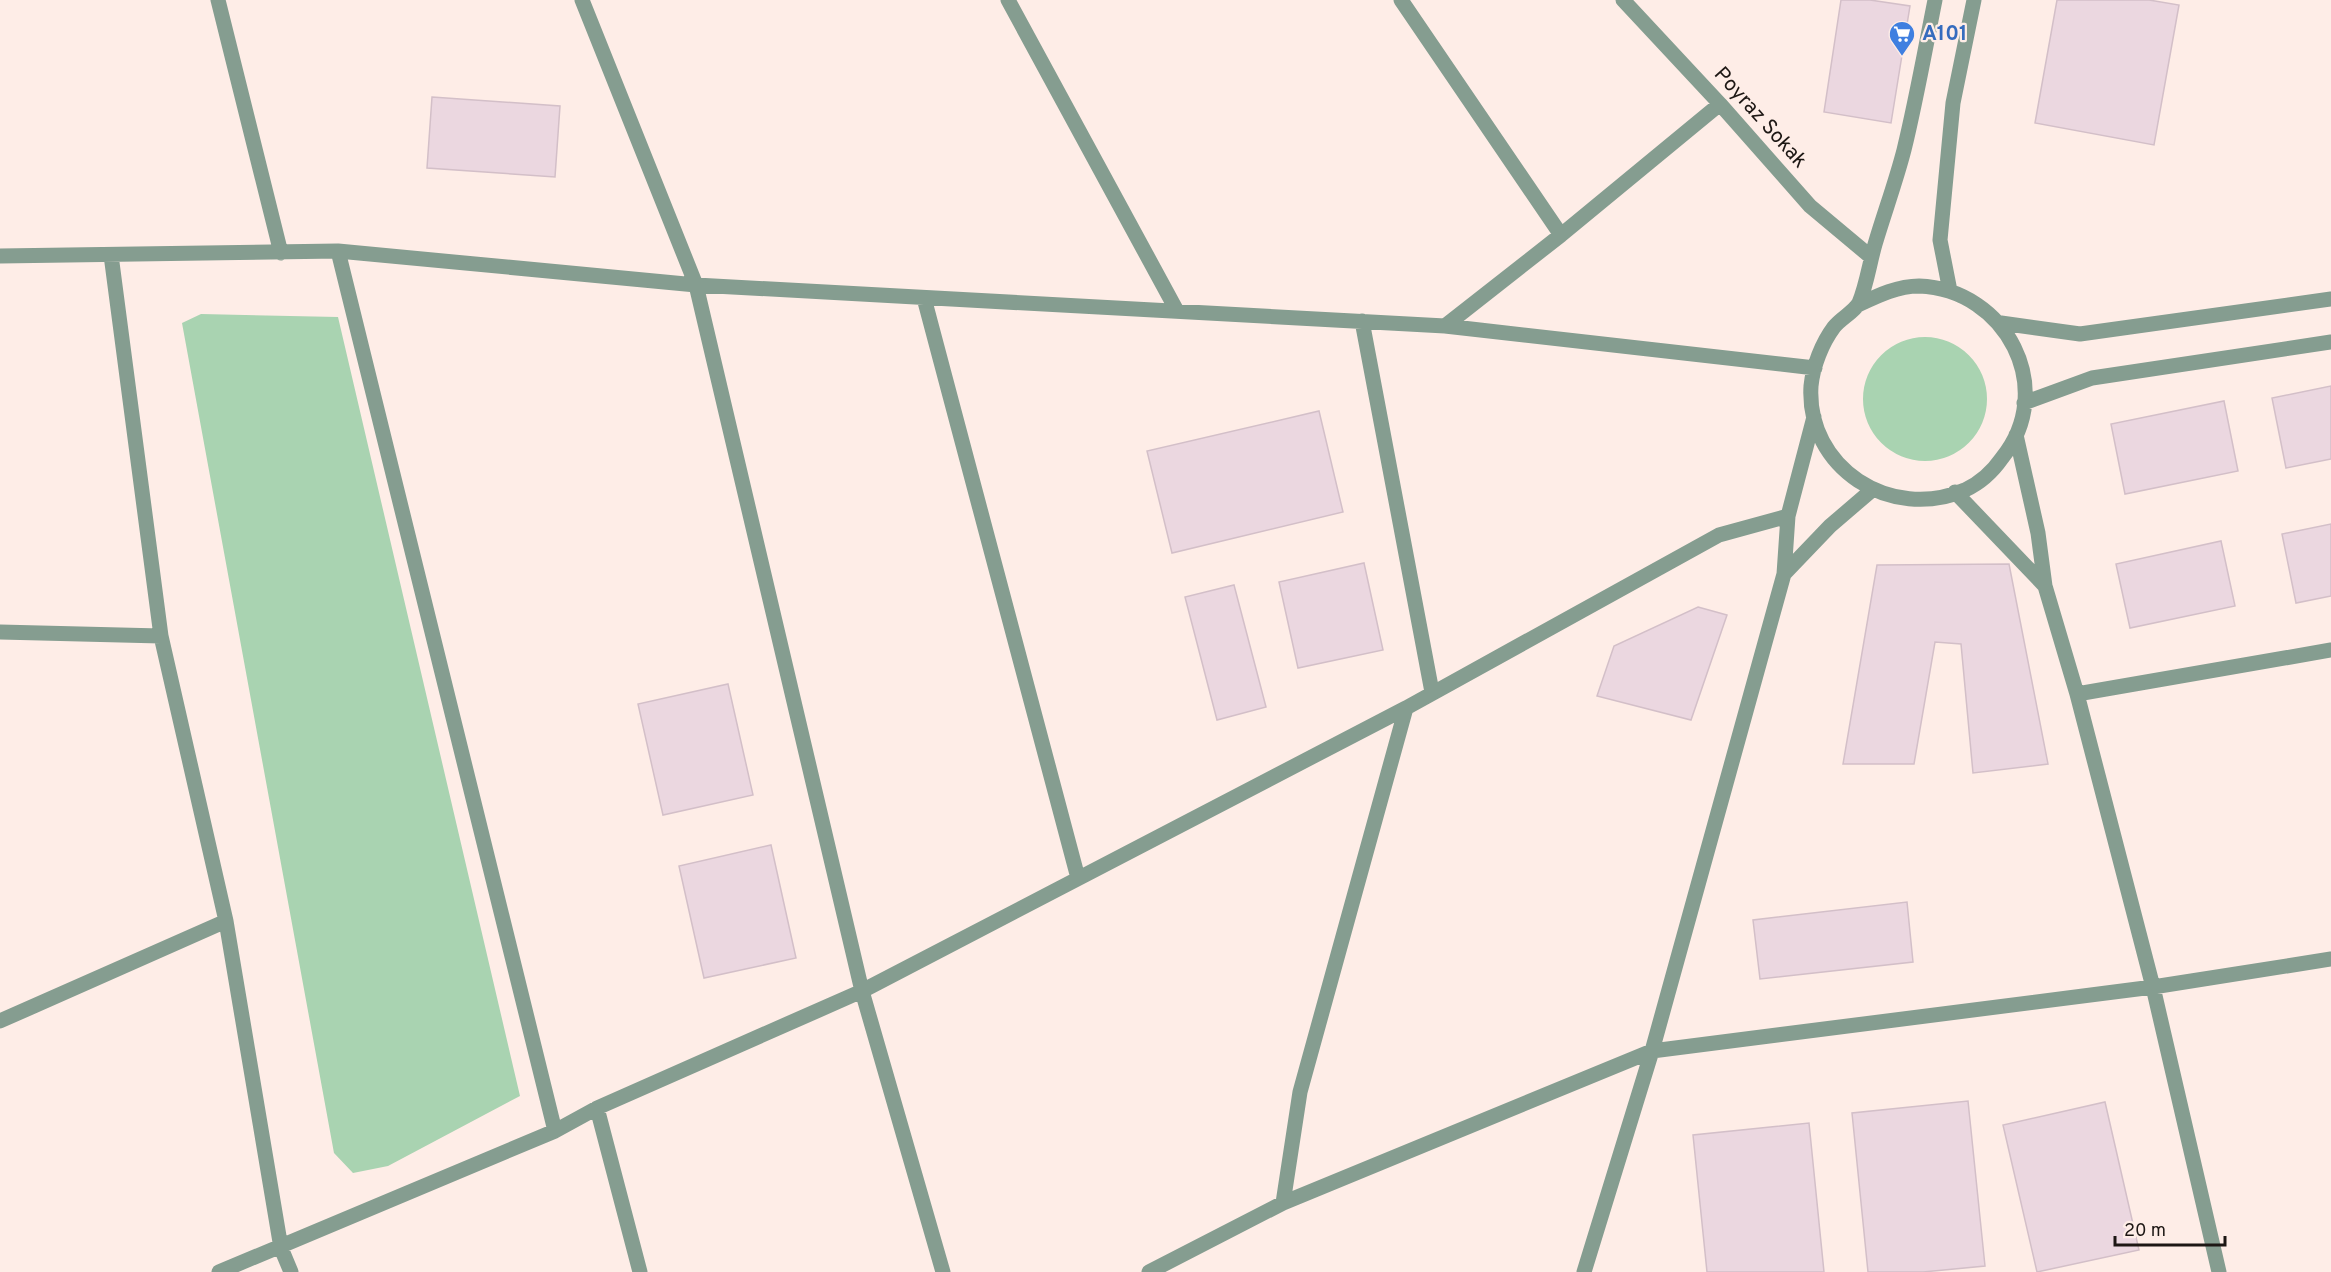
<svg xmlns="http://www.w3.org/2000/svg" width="2331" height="1272" font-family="Overpass,sans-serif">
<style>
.green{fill:#a9d3b1}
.building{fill:#ebd7e0;stroke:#d3bfc8;stroke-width:1.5}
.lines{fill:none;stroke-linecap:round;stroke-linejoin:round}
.minor{stroke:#859d90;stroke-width:15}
.labels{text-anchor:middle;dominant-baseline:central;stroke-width:4.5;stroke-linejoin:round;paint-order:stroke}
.shop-label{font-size:21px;font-weight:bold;fill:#366cbe;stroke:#feede7;text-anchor:start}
.street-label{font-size:21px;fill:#1d1714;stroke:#feede7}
</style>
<rect width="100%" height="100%" fill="#feede7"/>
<!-- green -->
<path class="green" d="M201 314 338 317 520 1096 388 1166 353 1173 334 1153 182 323Z
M1863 399a62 62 0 1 1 124 0a62 62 0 1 1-124 0Z"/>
<!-- building -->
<path class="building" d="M1841 0H1870L1910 6 1891 123 1824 112Z
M2057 0H2149L2179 5 2154 145 2035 123Z
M432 97 560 106 555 177 427 168Z
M2331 386V459L2286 468 2272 398Z
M2224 401 2238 471 2125 494 2111 424Z
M1319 411 1343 512 1172 553 1147 451Z
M2331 524V596L2296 603 2282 534Z
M2221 541 2235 606 2130 628 2116 564Z
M1364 563 1383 650 1298 668 1279 582Z
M2009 564 2048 764 1973 773 1961 644 1935 642 1914 764H1843L1877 565Z
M1234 585 1266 707 1217 720 1185 597Z
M1698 607 1727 615 1691 720 1597 696 1614 646Z
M728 684 753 795 663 815 638 704Z
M771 845 796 958 704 978 679 866Z
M1907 902 1913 962 1760 979 1753 920Z
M1968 1101 1985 1266 1923 1272H1868L1852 1113Z
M2105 1102 2139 1250 2037 1272 2003 1125Z
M1809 1123 1824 1272H1707L1693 1135Z"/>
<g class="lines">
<!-- minor -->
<path class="minor" d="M218 0 281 253
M582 0 696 285 862 991 943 1272
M1008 0 1177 311
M1401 0 1561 235
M1623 0 1720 104 1810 206 1871 257
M338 251 555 1131
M0 256 338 251 696 285 1445 326 1815 368
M1950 291 1940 240 1953 103 1974 0
M924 298 1078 878
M1858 305C1877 296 1897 286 1919 286 2006 289 2058 389 2002 458 1993 471 1980 483 1965 490 1891 522 1806 468 1811 386 1813 366 1822 343 1834 327 1841 318 1854 312 1859 303 1867 284 1870 260 1876 241 1885 211 1896 181 1904 150 1916 101 1925 50 1935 0
M1362 321 1432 692
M2001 323 2080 334 2331 299
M1445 326 1561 235 1720 104
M2024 403 2092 378 2331 342
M2016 435 2038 533 2045 586 2077 694 2153 987 2219 1272
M1955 492 2045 586
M1784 574 1830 526 1872 490
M0 632 161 636 111 255
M161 636 226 921 281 1248 291 1272
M2077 694 2331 650
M0 1021 226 921
M597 1108 640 1272
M1283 1203 1300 1092 1406 708
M219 1272 555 1131 597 1108 862 991 1406 708 1719 535 1788 516
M1149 1272 1283 1203 1652 1051 2153 987 2331 959
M1584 1272 1652 1051 1784 574 1788 516 1814 417"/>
</g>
<!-- icons -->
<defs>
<g id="supermarket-pin" transform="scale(1.35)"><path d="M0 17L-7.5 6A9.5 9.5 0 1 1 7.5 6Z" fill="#3f7fe0" stroke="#feede7"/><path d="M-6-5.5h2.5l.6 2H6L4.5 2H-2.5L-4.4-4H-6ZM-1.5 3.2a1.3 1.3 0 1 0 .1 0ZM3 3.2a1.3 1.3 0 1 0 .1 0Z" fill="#fff"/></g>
</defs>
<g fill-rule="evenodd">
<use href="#supermarket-pin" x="1902" y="34"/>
</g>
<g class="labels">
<!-- shop labels -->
<g class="shop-label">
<text x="1922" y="34">A101</text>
</g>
<!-- street labels -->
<g class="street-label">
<text transform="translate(1760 118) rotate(48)">Poyraz Sokak</text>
</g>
</g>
<!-- scale -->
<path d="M2115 1236v9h110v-9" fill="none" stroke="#1d1714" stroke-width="3"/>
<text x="2124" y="1236" font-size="18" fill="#1d1714" stroke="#feede7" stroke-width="4.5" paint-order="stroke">20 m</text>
</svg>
